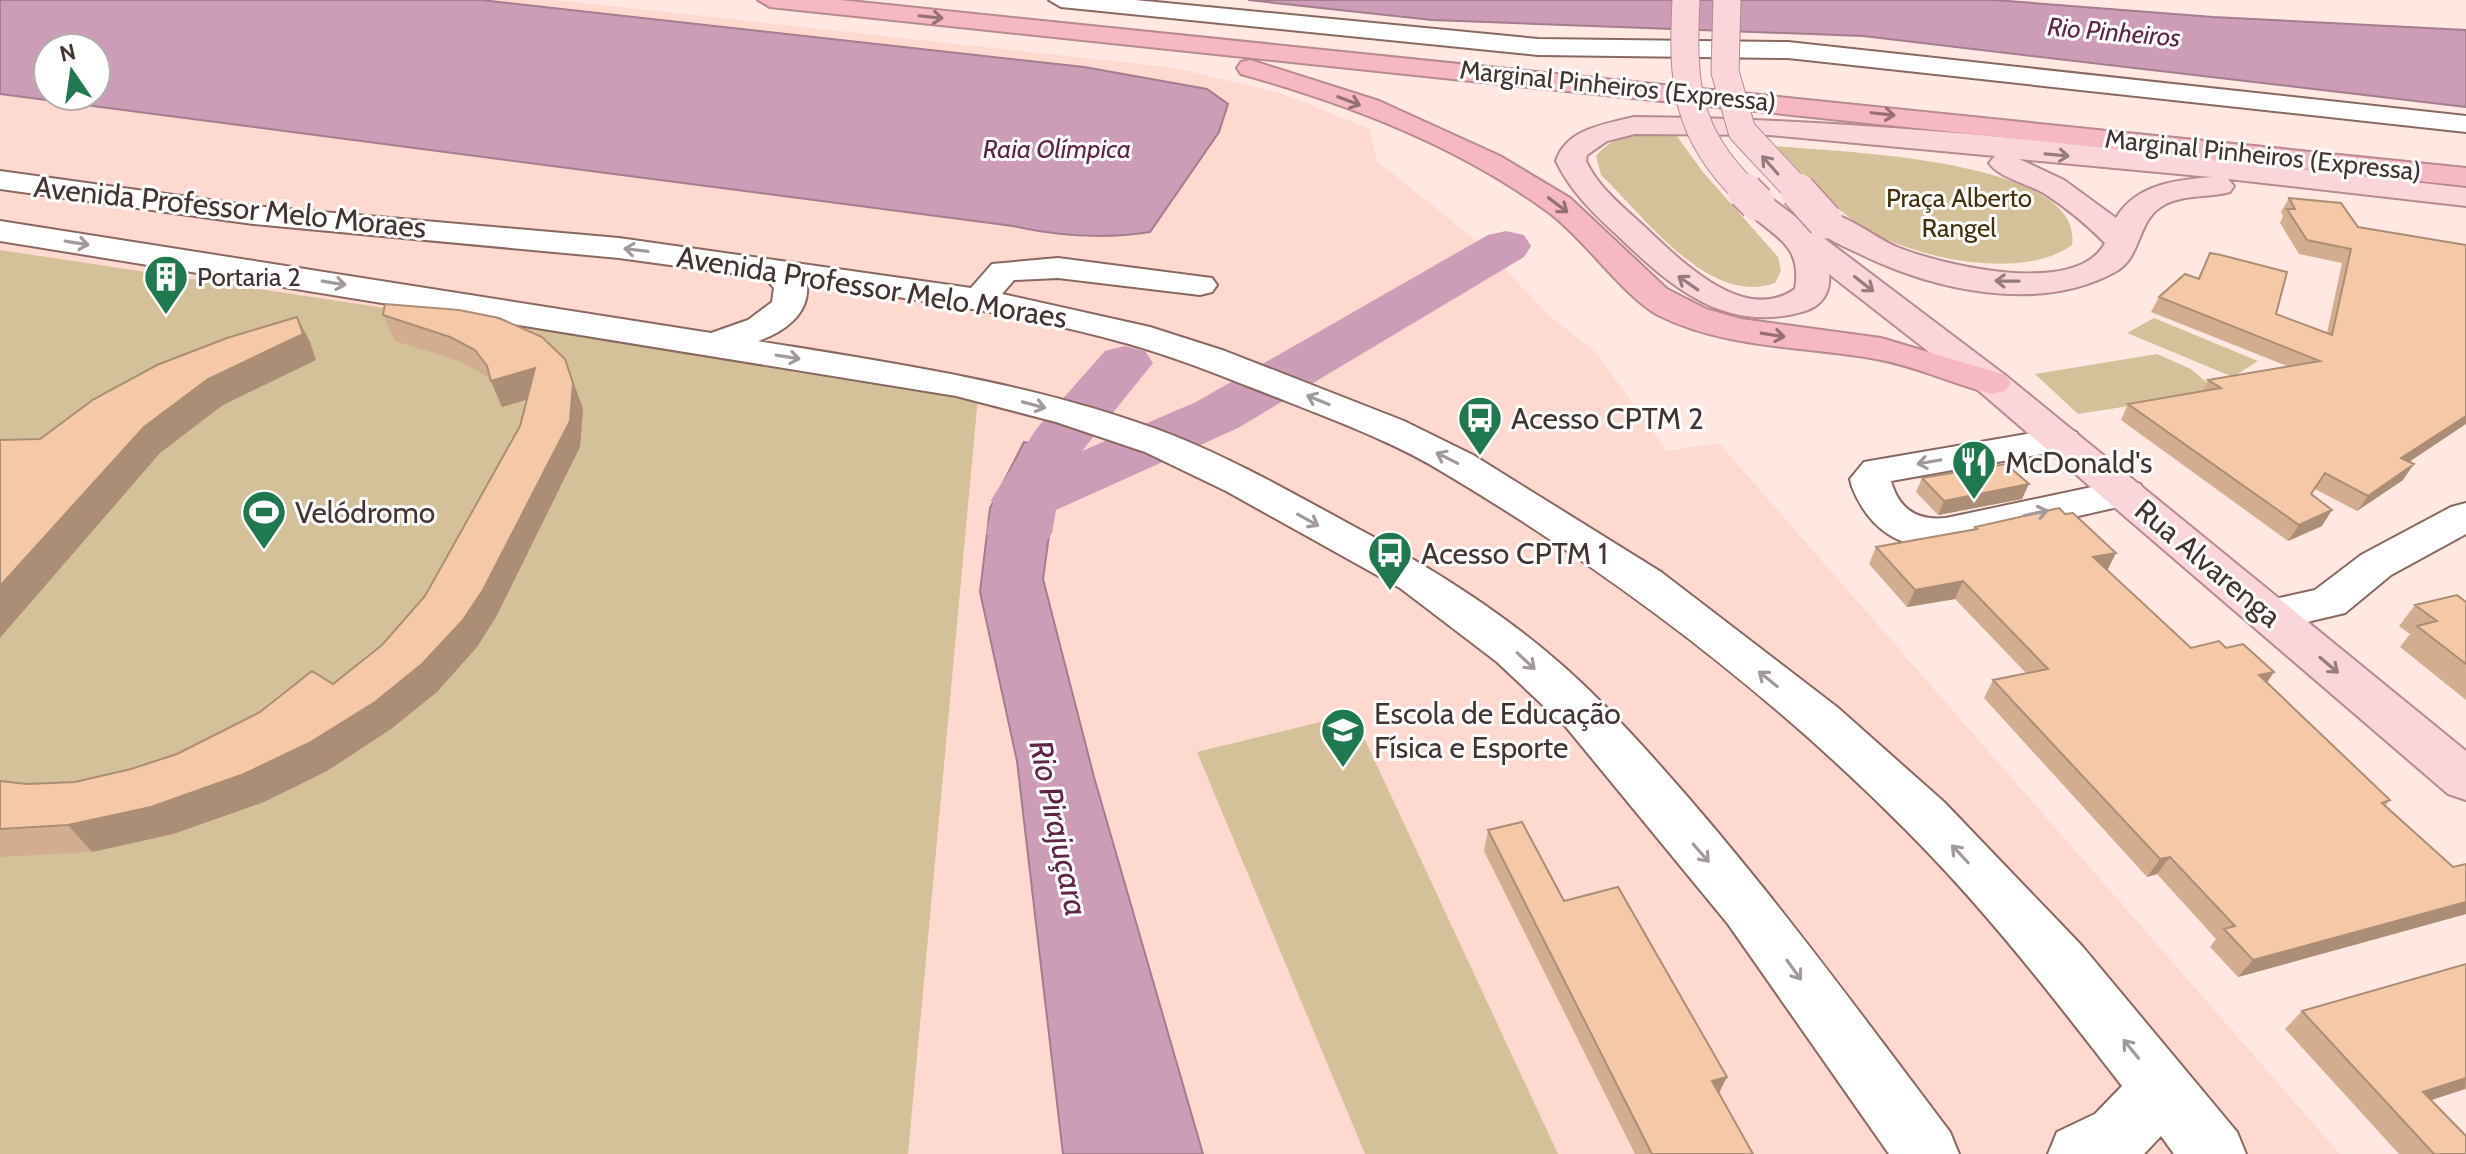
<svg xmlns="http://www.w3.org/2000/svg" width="2466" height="1154" font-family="Cabin,sans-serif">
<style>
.built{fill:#fed9d0;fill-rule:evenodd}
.green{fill:#d5c199}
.water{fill:#cd9cb6;stroke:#a47d8e;stroke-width:2;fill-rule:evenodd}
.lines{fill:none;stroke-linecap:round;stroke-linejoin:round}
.river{fill:#cd9cb6;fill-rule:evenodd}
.minor-casing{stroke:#896860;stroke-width:4}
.major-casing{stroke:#b78a8f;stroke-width:4}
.highway-casing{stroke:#b78a8f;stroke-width:4}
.minor{fill:#fff;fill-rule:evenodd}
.major{fill:#fad5da;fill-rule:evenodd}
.highway{fill:#f6b9c1;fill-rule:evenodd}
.major-bridge-far1-casing{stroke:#b78a8f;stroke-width:29;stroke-linecap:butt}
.major-bridge-casing{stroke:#b78a8f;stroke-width:38;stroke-linecap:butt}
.major-bridge-far1{stroke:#fad5da;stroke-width:27}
.major-bridge{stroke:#fad5da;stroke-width:35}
.wall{fill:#d3ad90}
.shaded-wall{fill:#ac8d75}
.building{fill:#f5c9a7;stroke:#ac8d75;stroke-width:2}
.oneway{stroke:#947072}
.oneway2{stroke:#957c7d}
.oneway3{stroke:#a19a98}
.labels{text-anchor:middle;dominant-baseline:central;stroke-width:6;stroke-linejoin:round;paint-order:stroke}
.far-water-label{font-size:26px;font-style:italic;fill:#5e2448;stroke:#fff}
.far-street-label{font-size:26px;fill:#433431;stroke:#fff}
.far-park-label{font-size:26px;fill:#42310a;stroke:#fff}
.far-poi-label{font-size:26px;fill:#433431;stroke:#fff;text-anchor:start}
.street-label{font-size:30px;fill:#433431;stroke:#fff}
.poi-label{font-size:30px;fill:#433431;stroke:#fff;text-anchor:start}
.water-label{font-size:32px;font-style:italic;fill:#5e2448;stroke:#fff}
</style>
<rect width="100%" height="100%" fill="#ffe8e2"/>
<!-- built -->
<path class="built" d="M0 0H556L1176 68 1283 94 1370 129 1377 161 1488 250 1544 311 1597 354 1667 451 1719 443 2340 1154H0ZM48 48H96V96H48Z"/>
<!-- green -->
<path class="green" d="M1646 134 1676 135 1703 172 1778 257 1781 271 1775 283C1709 307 1644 216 1601 175L1596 156C1610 139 1625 136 1646 134Z
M1776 146C1835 152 2085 158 2072 245 2021 282 1911 258 1861 226 1829 205 1802 173 1776 146Z
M0 250 978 397 908 1154H0Z
M2154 318 2258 361 2233 377 2127 333Z
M2157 354 2191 369 2218 392 2078 414 2035 374Z
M1353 714 1558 1154H1365L1197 752Z"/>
<!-- water -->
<path class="water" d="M0 0H481L1084 67 1207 89 1228 104 1219 132 1150 232C1105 239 1058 236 1013 226L0 94ZM48 48H96V96H48Z
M1248 0H1995L2213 17 2466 30V107L1863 36 1432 20Z
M1024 442 1080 455 1055 492 1043 579 1094 777 1203 1154H1063L1017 761 980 592 990 508Z"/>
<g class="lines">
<!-- river -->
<path class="river" d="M1506 231 1524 235 1531 246 1524 257 1238 428 1056 510 1052 533 1042 548 1019 554 996 548 986 533 993 504 991 500 1037 428 1105 351 1125 346 1145 351 1153 363 1082 451 1196 402 1488 235Z"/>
<!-- minor casing -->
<g class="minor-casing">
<path id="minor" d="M1049 0H1135L1538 39 1788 42 2466 116V132L1788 58 1538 55 1061 7Z
M0 171 253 206 619 238 971 288 992 264 1058 258 1212 278 1217 285 1212 292 1200 295 1058 278 1014 280 1002 294 1150 327 1225 351 1404 421 1473 455 1661 572 1837 707 1944 802 2082 946 2237 1132 2246 1154H2174L2161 1136 2144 1154H2048L2057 1132 2095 1114 2122 1086C2054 998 1985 909 1906 830 1770 693 1612 573 1446 474 1396 443 1341 423 1286 401 1234 381 1182 359 1129 344 1023 314 915 299 807 284 810 314 784 332 758 341 898 364 1040 384 1172 435 1235 460 1294 494 1353 526 1442 573 1530 629 1602 703 1730 835 1839 985 1950 1132L1959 1154H1889L1728 924 1566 727 1497 662 1400 588 1226 491 1145 452 1056 422 956 396 0 241V221L711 333 748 320 772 302 774 288 765 278 619 258 253 224 0 189Z
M2062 428 2076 432 2082 440 2076 448 1891 481C1899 510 1918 521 1946 518L2125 480 2140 484 2146 493 2140 502 1946 546C1900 551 1869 529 1852 487L1850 479 1864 462Z
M2466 503V534L2391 575 2345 613 2269 631 2253 626 2246 615 2253 604 2315 590 2361 555 2451 507Z"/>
</g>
<!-- major casing -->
<g class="major-casing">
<path id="major" d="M1634 117C1912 119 2190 157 2466 188V206L2228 179 2234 186 2230 192C2208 198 2184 194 2164 205 2136 220 2143 257 2115 272 2039 314 1933 290 1860 254 1843 246 1820 237 1809 221L1814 214C1841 207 1872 237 1897 247 1941 265 2077 298 2105 243 2087 225 2067 208 2045 194 2029 184 1999 178 1989 163L1995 156 1769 135 1635 134 1607 141 1587 155 1586 161C1599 189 1625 208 1647 229 1681 261 1744 325 1795 289 1804 237 1763 235 1741 203L1746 196H1768L2005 375 2466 751V800L2448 794 1979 391 1829 274C1831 292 1822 306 1805 311 1726 335 1671 287 1618 236 1594 214 1570 191 1556 161 1566 129 1605 124 1634 117ZM2019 159 2200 176 2212 177C2176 180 2136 184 2116 218L2064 180Z"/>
</g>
<!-- highway casing -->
<g class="highway-casing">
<path id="highway" d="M758 0H840L2466 168V186L770 7Z
M1250 60 1379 101 1500 156 1570 198 1667 289 1706 309 1741 319 1881 338 2005 375 2011 383 2005 391 1992 394C1953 384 1916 366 1876 359 1804 346 1725 349 1658 315 1624 297 1584 238 1548 212 1457 145 1348 104 1241 74L1237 68 1241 62Z"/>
</g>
<!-- minor -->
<use href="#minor" class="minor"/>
<!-- major -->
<use href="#major" class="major"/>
<!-- highway -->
<use href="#highway" class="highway"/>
<!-- major-bridge-far1 casing -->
<g class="major-bridge-far1-casing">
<path id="major-bridge-far1" d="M1686 0C1682 83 1685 133 1747 193
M1727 0 1725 72 1742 131 1800 193"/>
</g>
<!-- major-bridge casing -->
<g class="major-bridge-casing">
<path id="major-bridge" d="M1745 191 1757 203
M1798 191 1825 221"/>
</g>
<!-- major-bridge-far1 -->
<use href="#major-bridge-far1" class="major-bridge-far1"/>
<!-- major-bridge -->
<use href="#major-bridge" class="major-bridge"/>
</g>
<!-- wall -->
<path class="wall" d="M2289 198 2341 203 2409 462 2403 480 2357 511 2315 489 2311 494 2322 526 2288 541 2121 420 2128 404 2202 392 2208 380 2287 366 2151 312 2159 297 2198 278 2210 253 2276 314 2327 333 2342 263 2299 254 2280 223 2283 216 2281 212Z
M383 315 565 359 583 409 580 447 496 617 477 647 437 692 391 729 327 771 264 802 173 834 92 852 0 857V781L27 784 75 782 131 769 177 754 333 684 382 645 425 596 520 426 527 400 502 407 492 385 486 376 461 362 395 341Z
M1922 478 2022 499 1938 515 1916 492Z
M1975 527 2107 570 2191 648H2226L2274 672 2267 683 2390 800 2385 806 2453 867 2466 864V914L2238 977 2210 947 2216 939 2157 874 2147 877 1984 698 1993 680 2026 673 1955 599 1907 607 1869 564 1876 547 1973 530Z
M2466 602V700L2400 647 2410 634 2399 626 2415 605Z
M1488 830 1564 901 1719 1093 1753 1154H1635L1484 851Z
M2466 964V1090L2465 1089 2431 1100 2466 1154H2399L2285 1029 2302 1011Z"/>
<!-- shaded-wall -->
<path class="shaded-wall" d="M297 317 310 342 316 360 223 405 160 453 0 638V586L144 427 208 379Z
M565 359 583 409 580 447 496 617 477 647 437 692 391 729 327 771 264 802 173 834 92 852 68 825 375 702Z
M535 368 545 394 502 407 491 381Z
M2466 416V424L2391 474 2401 458Z
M2414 464 2403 480 2357 511 2368 496Z
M2029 484 2022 499 1938 515 1944 501Z
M2332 510 2322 526 2288 541 2299 525Z
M2116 553 2107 571 2093 557Z
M1963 581 1955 599 1907 607 1915 590Z
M2274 672 2262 689 2259 675Z
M2170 857 2157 874 2147 877 2160 859Z
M2466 902V914L2238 977 2253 960Z
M1727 1077 1717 1097 1712 1081Z
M2466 1078 2465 1089 2404 1109 2423 1092Z"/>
<!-- building -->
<path class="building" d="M2289 198 2341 203 2358 227 2466 245V416L2401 458 2414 464 2368 496 2325 473 2311 494 2332 510 2299 525 2128 404 2221 388 2208 380 2320 361 2159 297 2185 274 2199 279 2210 253 2221 255 2287 272 2276 314 2332 335 2351 249 2307 240 2287 209H2295Z
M385 304 459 310 499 318 542 337 565 359 573 383 570 421 483 590 463 620 422 664 375 702 309 743 244 774 151 807 68 825 0 829V781L27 784 75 782 131 769 177 754 260 712 312 671 333 684 382 645 425 596 520 426 535 368 491 381 487 366 475 350 450 337 383 315Z
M297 317 303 334 208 379 144 427 0 586V440L40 439 94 399 157 365 227 338Z
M2006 464 2029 484 1944 501 1922 478Z
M2059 508 2065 514 2073 513 2116 553 2093 557 2191 648 2219 641 2226 648 2243 644 2274 672 2259 675 2390 800 2382 803 2453 867 2466 864V902L2253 960 2224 929 2235 926 2170 857 2160 859 1993 680 2048 669 1963 581 1915 590 1876 547 1977 529 1975 527Z
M2457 595 2466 602V664L2417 626 2437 621 2415 605Z
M1522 822 1564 901 1618 887 1727 1077 1712 1081 1753 1154H1651H1652L1488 830Z
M2466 964V1078L2423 1092 2466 1136V1154H2434L2302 1011Z"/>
<!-- one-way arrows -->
<defs><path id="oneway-shaft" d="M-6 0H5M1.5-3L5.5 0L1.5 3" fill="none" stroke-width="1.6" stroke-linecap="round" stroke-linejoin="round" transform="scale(2)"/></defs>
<g class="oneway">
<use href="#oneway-shaft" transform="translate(931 17) rotate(6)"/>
<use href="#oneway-shaft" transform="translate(1349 101) rotate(21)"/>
<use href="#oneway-shaft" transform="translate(1883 114) rotate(6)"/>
<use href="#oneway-shaft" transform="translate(1558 205) rotate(37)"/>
<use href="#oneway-shaft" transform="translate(1773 335) rotate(9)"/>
</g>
<g class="oneway2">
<use href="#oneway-shaft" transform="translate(2057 155) rotate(5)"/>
<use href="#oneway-shaft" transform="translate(1770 165) rotate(-131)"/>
<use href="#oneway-shaft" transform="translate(2007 281) rotate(-179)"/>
<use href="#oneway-shaft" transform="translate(1688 283) rotate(-145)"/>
<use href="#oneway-shaft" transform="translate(1864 284) rotate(38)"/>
<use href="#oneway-shaft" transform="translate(2329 665) rotate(40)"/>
</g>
<g class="oneway3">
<use href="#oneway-shaft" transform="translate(77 243) rotate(9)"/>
<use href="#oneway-shaft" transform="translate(636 250) rotate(-173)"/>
<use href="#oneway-shaft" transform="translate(334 283) rotate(9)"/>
<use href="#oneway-shaft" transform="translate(788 357) rotate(9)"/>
<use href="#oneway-shaft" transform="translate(1318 400) rotate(-158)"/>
<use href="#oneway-shaft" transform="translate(1034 405) rotate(15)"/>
<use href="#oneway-shaft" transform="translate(1447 458) rotate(-153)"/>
<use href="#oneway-shaft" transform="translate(1929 462) rotate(170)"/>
<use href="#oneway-shaft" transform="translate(2036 513) rotate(-12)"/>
<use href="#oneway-shaft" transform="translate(1308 520) rotate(29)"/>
<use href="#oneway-shaft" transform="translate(1526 661) rotate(43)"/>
<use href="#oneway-shaft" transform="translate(1768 679) rotate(-141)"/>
<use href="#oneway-shaft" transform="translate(1701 853) rotate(49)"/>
<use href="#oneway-shaft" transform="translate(1960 854) rotate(-133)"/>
<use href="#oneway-shaft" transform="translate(1794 970) rotate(54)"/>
<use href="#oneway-shaft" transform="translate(2131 1049) rotate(-129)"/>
</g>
<!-- icons -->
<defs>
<g id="building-pin" transform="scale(2.3)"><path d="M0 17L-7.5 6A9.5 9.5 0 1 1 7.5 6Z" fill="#20794e" stroke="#fff"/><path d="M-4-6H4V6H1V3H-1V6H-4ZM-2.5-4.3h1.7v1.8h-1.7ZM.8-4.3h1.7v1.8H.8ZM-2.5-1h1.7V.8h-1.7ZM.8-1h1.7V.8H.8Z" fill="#fff"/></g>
<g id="bus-pin" transform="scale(2.3)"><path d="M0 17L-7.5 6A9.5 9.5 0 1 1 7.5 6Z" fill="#20794e" stroke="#fff"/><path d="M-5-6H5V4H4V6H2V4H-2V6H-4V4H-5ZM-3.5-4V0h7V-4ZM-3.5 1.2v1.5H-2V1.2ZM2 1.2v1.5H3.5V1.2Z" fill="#fff"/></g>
<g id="restaurant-pin" transform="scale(2.3)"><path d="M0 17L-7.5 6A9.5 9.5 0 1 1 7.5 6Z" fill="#20794e" stroke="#fff"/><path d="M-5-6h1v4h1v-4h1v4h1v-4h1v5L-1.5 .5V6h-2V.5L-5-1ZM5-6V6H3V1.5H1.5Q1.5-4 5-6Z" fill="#fff"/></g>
<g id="stadium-pin" transform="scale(2.3)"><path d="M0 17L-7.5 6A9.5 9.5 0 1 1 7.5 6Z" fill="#20794e" stroke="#fff"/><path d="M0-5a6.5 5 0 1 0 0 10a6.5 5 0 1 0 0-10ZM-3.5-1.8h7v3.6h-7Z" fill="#fff"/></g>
<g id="university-pin" transform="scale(2.3)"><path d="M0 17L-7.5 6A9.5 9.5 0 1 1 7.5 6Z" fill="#20794e" stroke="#fff"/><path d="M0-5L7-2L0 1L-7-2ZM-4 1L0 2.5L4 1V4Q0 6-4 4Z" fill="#fff"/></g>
</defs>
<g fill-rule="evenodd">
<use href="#building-pin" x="166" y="277"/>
<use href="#bus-pin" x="1480" y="418"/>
<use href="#restaurant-pin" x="1974" y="462"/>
<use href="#stadium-pin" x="264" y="512"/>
<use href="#bus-pin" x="1390" y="553"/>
<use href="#university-pin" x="1343" y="730"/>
</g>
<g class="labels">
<!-- far-water labels -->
<g class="far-water-label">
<text transform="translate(2114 32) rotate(5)">Rio Pinheiros</text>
<text x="1057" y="149">Raia Olímpica</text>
</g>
<!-- far-street labels -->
<g class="far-street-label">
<text transform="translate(1618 86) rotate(6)">Marginal Pinheiros (Expressa)</text>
<text transform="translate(2263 155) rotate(6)">Marginal Pinheiros (Expressa)</text>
</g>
<!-- far-park labels -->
<g class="far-park-label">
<text x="1959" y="198">Praça Alberto<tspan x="1959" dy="30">Rangel</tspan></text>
</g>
<!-- far-poi labels -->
<g class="far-poi-label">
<text x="197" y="277">Portaria 2</text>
</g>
<!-- street labels -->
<g class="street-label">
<text transform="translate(230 207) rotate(6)">Avenida Professor Melo Moraes</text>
<text transform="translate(872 287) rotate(9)">Avenida Professor Melo Moraes</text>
<text transform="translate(2208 563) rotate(40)">Rua Alvarenga</text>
</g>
<!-- poi labels -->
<g class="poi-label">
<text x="1511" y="418">Acesso CPTM 2</text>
<text x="2005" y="462">McDonald's</text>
<text x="295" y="512">Velódromo</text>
<text x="1421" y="553">Acesso CPTM 1</text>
<text x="1374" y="713">Escola de Educação<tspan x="1374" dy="34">Física e Esporte</tspan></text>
</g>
<!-- water labels -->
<g class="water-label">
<text transform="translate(1059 828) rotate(78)">Rio Pirajuçara</text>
</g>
</g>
<!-- north arrow -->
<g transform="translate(72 72) rotate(347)"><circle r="38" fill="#ffffff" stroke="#b4aead" stroke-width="2"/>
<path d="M0-6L14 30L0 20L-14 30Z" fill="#20794e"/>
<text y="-12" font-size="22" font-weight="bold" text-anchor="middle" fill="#433431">N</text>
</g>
</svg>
